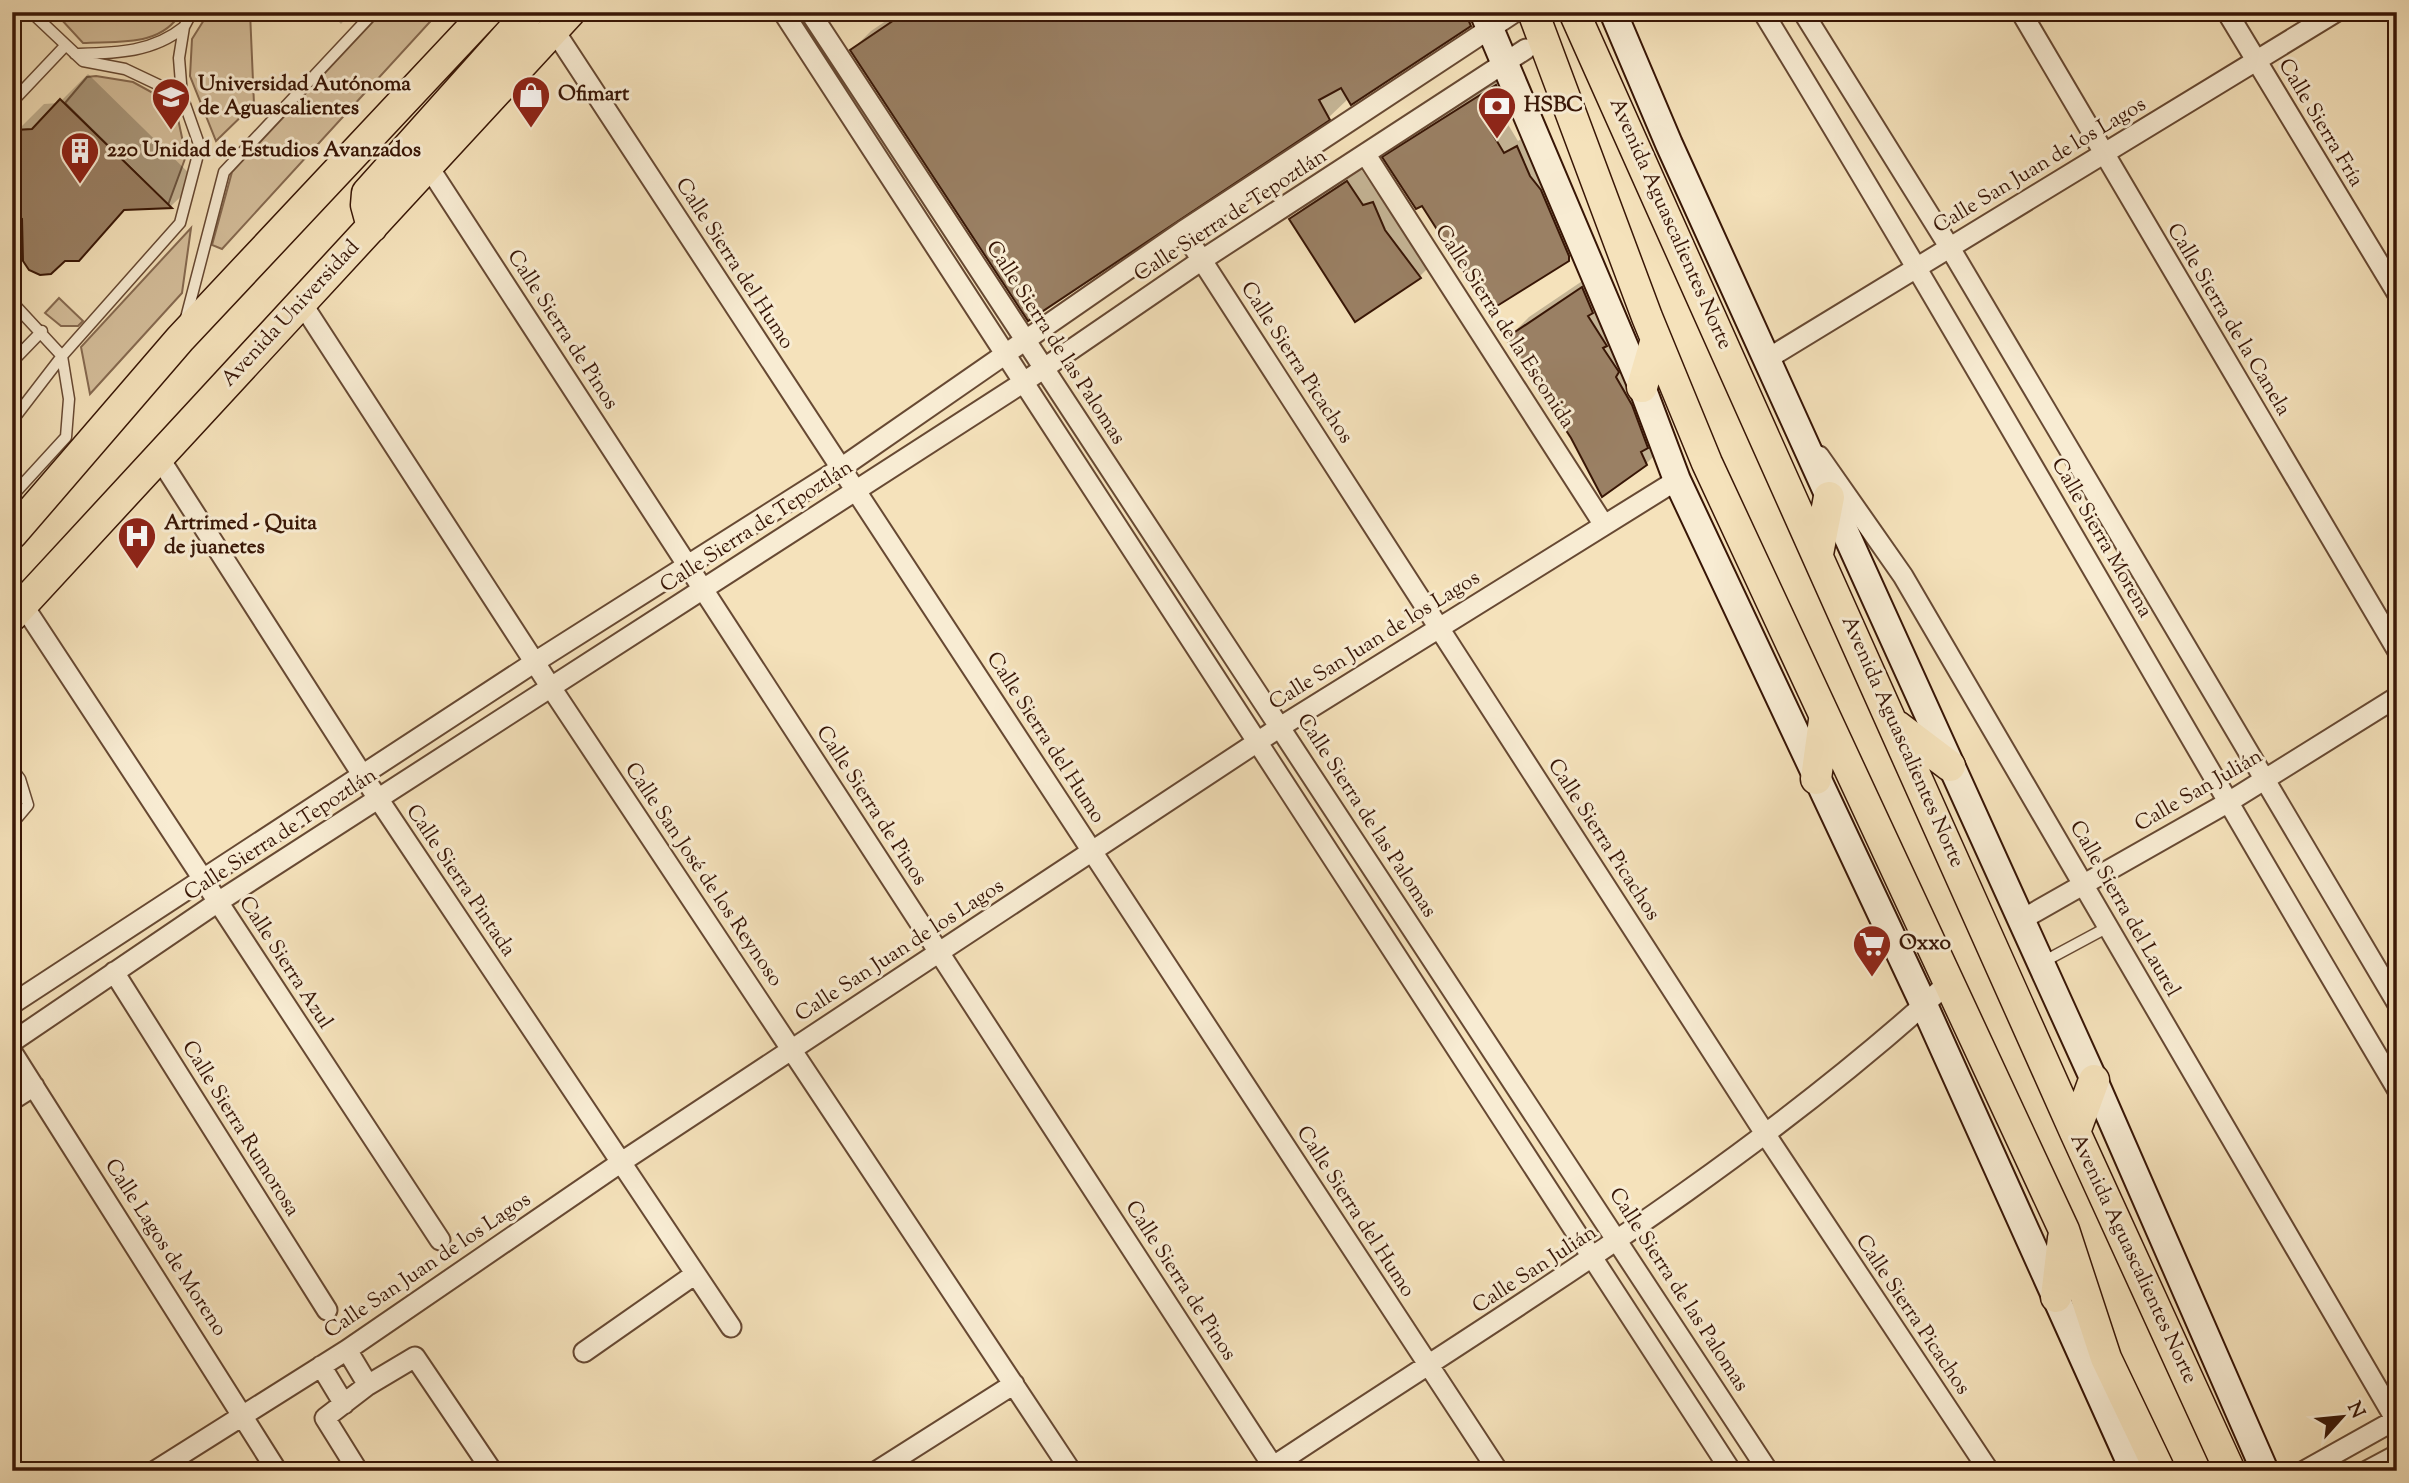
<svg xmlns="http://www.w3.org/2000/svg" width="2409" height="1483" font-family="'Sorts Mill Goudy',serif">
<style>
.green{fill:#d5bf9c;stroke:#866a51;stroke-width:2}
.shadow{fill:#0003}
.building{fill:#9a8064;stroke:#381606;stroke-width:2}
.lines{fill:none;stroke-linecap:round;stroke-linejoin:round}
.lane-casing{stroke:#674933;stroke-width:13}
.street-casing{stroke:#674933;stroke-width:23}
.secondary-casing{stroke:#381606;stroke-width:30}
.primary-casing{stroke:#381606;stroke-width:33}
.lane{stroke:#f8ecd3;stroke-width:10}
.street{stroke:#f8ecd3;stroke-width:19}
.secondary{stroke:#f8ecd3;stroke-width:26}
.primary{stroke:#f5e2bb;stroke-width:30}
.labels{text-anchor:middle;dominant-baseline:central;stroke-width:6;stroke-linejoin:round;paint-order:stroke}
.poi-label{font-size:21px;font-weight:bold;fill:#381606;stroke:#f8ecd3;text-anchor:start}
.street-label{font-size:21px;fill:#381606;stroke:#f8ecd3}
</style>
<rect width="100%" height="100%" fill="#f5e2bb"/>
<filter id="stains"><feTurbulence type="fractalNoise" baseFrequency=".00286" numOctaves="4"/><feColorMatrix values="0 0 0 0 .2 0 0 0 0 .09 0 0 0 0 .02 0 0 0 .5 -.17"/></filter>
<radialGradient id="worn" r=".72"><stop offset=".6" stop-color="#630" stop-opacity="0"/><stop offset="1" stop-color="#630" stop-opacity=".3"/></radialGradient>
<!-- green -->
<path class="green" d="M66 12H181C162 47 118 41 83 43L60 18Z
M209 12H250L254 104 216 141 190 76 192 39Z
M382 12H439L222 249 212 245 232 172Z
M96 76 133 82 175 105 186 156 168 205 65 103 87 77Z
M191 228 182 293 90 394 81 347Z
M59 298 83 321 78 326H61L45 313Z"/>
<!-- shadow -->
<path class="shadow" d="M329 12H352L341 24Z
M899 12H1483L1470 25 1349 98 1328 118 852 50 871 31Z
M1510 73 1521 97 1501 113 1518 141 1530 134 1582 246 1568 259 1422 203 1385 157 1398 144Z
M88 74 197 181 171 206 126 208 78 259H65L24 218 12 212V153L20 145 17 131 44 104 59 103Z
M1361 169 1377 193 1386 190 1433 263 1420 276 1355 320 1292 219 1305 206Z
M1603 267 1667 443 1646 464 1573 437 1508 338 1529 317Z"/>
<!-- building -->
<path class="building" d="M906 12H1465L1471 26 1351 105 1341 88 1319 100 1330 120 1028 321 850 50Z
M1496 85 1508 112 1486 123 1504 153 1517 146 1530 176 1541 190 1569 256V261L1489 311 1422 206 1416 209 1382 157Z
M60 99 172 208 124 210 79 261H65L51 274 40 275 29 270 23 261 22 219 12 214V168L18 167 17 152 20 150 15 130 32 129Z
M1347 181 1363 205 1373 202 1385 230 1421 278 1355 322 1289 219Z
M1582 287 1593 313 1588 316 1607 346 1603 348 1619 372 1616 377 1632 405 1648 448 1641 452 1647 465 1602 497 1571 438 1506 338Z"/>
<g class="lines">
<!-- lane casing -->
<g class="lane-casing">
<path id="lane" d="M31 12 83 61 125 69 182 96
M75 54C115 53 152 53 184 27
M12 102 66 45
M12 302 62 356 69 399 66 437 12 496
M186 318 224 172 374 12
M12 362 42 331
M12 421 62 356 180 223 200 147 182 96 179 58 184 27 192 12
M12 768 20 779 28 805 12 824
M2041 963 2108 927"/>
</g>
<!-- street casing -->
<g class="street-casing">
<path id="street" d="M783 12 1731 1471
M810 12 1768 1471
M1763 12C1980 368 2184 731 2397 1089
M1803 12 1950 248 2397 1003
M2021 12 2397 650
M2227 12 2397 293
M554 30 1498 1471
M1366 155 1604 525
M428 166 1276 1471
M1183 231 1766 1135 1989 1471
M301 302 550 686 1071 1471
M1767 359 2336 12
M158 456 363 776 731 1327
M1819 456 1903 576 2397 1422
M23 605 440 1240
M2021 920 2227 803 2397 697
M114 972 327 1310
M12 1004 535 662 841 468 1183 231 1512 14
M12 1042 218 902 1024 382 1202 260 1526 49
M12 1052 277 1471
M12 1100 34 1086
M347 1350 368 1385
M584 1352 694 1275
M321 1366 344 1404
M155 1471 347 1350 620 1163 1280 727 1677 480
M358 1471 325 1418 368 1385 415 1357 492 1471
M877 1471 1014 1384
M1266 1471C1499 1316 1739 1174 1947 984
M2304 1471 2397 1419
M2367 1471 2397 1455"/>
</g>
<!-- secondary casing -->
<g class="secondary-casing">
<path id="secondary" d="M1483 12 1642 387 1677 480 1924 1005 2134 1471
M1613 12 1669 144 2094 1080 2265 1471"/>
</g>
<!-- primary casing -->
<g class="primary-casing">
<path id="primary" d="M1533 12 1647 317 1707 463 2064 1230 2106 1358 2160 1471
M1574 12 2075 1132 2230 1471
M372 227 366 205 367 193 529 12
M1642 387 1656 339
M12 534 180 339 487 12
M1818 554 1829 497
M12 616 570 12
M1897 726 1950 766
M1816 779 1824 720
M2075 1132 2094 1080
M2056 1297 2063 1238"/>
</g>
<!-- lane -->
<use href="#lane" class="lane"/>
<!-- street -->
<use href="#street" class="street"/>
<!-- secondary -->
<use href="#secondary" class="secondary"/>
<!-- primary -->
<use href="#primary" class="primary"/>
</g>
<!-- icons -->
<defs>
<g id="shop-pin" transform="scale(2.0125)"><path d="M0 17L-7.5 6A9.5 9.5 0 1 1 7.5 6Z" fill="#8f2418" stroke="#f8ecd3"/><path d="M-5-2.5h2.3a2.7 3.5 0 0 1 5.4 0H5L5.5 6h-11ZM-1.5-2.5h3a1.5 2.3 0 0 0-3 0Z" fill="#fff"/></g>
<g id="university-pin" transform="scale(2.0125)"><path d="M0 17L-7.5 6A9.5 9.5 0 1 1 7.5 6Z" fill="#8f2418" stroke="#f8ecd3"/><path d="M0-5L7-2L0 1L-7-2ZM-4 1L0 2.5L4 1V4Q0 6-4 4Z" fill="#fff"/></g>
<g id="bank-pin" transform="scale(2.0125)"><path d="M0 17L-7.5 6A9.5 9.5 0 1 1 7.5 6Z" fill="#8f2418" stroke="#f8ecd3"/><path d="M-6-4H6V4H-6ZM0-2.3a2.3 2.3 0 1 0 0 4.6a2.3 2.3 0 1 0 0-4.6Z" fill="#fff"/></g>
<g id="building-pin" transform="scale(2.0125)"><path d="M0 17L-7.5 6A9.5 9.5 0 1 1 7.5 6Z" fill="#8f2418" stroke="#f8ecd3"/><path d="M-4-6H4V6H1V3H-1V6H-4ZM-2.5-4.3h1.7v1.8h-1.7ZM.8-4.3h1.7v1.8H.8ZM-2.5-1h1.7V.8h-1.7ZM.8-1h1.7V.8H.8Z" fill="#fff"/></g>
<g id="hospital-pin" transform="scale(2.0125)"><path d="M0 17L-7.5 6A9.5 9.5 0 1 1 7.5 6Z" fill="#8f2418" stroke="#f8ecd3"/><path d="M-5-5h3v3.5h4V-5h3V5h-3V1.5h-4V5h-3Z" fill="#fff"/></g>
<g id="supermarket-pin" transform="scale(2.0125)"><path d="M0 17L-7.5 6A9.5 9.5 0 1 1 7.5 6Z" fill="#8f2418" stroke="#f8ecd3"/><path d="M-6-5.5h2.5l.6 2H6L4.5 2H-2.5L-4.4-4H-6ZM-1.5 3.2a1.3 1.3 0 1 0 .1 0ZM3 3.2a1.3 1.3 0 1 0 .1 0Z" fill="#fff"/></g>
</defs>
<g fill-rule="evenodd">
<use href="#shop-pin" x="531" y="95"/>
<use href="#university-pin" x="171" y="97"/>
<use href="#bank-pin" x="1497" y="106"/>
<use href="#building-pin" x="80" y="151"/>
<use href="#hospital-pin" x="137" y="536"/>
<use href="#supermarket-pin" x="1872" y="944"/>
</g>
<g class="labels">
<!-- poi labels -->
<g class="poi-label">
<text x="198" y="85">Universidad Autónoma<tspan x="198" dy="24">de Aguascalientes</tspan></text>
<text x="558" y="95">Ofimart</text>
<text x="1524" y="106">HSBC</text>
<text x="107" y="151">220 Unidad de Estudios Avanzados</text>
<text x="164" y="524">Artrimed - Quita<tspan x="164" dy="24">de juanetes</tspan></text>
<text x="1899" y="944">Oxxo</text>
</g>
<!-- street labels -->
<g class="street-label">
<text transform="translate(2320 123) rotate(59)">Calle Sierra Fría</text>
<text transform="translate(2040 166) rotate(-31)">Calle San Juan de los Lagos</text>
<text transform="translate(1231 216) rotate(-33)">Calle Sierra de Tepoztlán</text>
<text transform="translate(1670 224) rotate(66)">Avenida Aguascalientes Norte</text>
<text transform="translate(734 264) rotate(57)">Calle Sierra del Humo</text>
<text transform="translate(291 314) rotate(-47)">Avenida Universidad</text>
<text transform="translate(2228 320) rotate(59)">Calle Sierra de la Canela</text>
<text transform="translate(1504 327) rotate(57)">Calle Sierra de la Esconida</text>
<text transform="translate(562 330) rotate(57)">Calle Sierra de Pinos</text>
<text transform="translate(1055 343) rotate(57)">Calle Sierra de las Palomas</text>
<text transform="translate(1296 363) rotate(57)">Calle Sierra Picachos</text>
<text transform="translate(757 527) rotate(-33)">Calle Sierra de Tepoztlán</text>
<text transform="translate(2101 538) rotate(60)">Calle Sierra Morena</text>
<text transform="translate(1375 641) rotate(-32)">Calle San Juan de los Lagos</text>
<text transform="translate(1045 738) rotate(57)">Calle Sierra del Humo</text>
<text transform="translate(1902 742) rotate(66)">Avenida Aguascalientes Norte</text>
<text transform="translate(2199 791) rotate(-30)">Calle San Julián</text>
<text transform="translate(871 806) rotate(57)">Calle Sierra de Pinos</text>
<text transform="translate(1366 816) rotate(57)">Calle Sierra de las Palomas</text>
<text transform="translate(281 835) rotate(-33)">Calle Sierra de Tepoztlán</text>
<text transform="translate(1603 840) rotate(57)">Calle Sierra Picachos</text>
<text transform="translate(703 875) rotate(56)">Calle San José de los Reynoso</text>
<text transform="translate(460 881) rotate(56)">Calle Sierra Pintada</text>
<text transform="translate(2124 909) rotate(60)">Calle Sierra del Laurel</text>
<text transform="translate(900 951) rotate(-33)">Calle San Juan de los Lagos</text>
<text transform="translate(285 963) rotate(57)">Calle Sierra Azul</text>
<text transform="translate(240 1129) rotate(58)">Calle Sierra Rumorosa</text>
<text transform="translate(1355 1212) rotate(57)">Calle Sierra del Humo</text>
<text transform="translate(165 1248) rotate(57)">Calle Lagos de Moreno</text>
<text transform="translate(2133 1259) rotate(65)">Avenida Aguascalientes Norte</text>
<text transform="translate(428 1266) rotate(-34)">Calle San Juan de los Lagos</text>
<text transform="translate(1535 1270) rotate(-33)">Calle San Julián</text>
<text transform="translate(1180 1281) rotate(57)">Calle Sierra de Pinos</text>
<text transform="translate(1678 1290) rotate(57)">Calle Sierra de las Palomas</text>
<text transform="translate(1912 1315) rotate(56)">Calle Sierra Picachos</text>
</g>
</g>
<!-- margin -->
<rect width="2409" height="1483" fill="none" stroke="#f5e2bb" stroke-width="42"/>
<rect x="14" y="14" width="2381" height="1455" fill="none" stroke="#381606" stroke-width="3.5"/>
<rect x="21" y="21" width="2367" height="1441" fill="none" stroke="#381606" stroke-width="2"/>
<!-- north arrow -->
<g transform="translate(2342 1417) rotate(63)" stroke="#f8ecd3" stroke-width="5" paint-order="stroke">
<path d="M0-5L12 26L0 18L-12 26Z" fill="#381606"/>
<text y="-10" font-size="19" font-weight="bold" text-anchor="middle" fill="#381606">N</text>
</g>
<rect width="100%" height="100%" filter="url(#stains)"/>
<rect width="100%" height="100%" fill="url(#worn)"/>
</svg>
